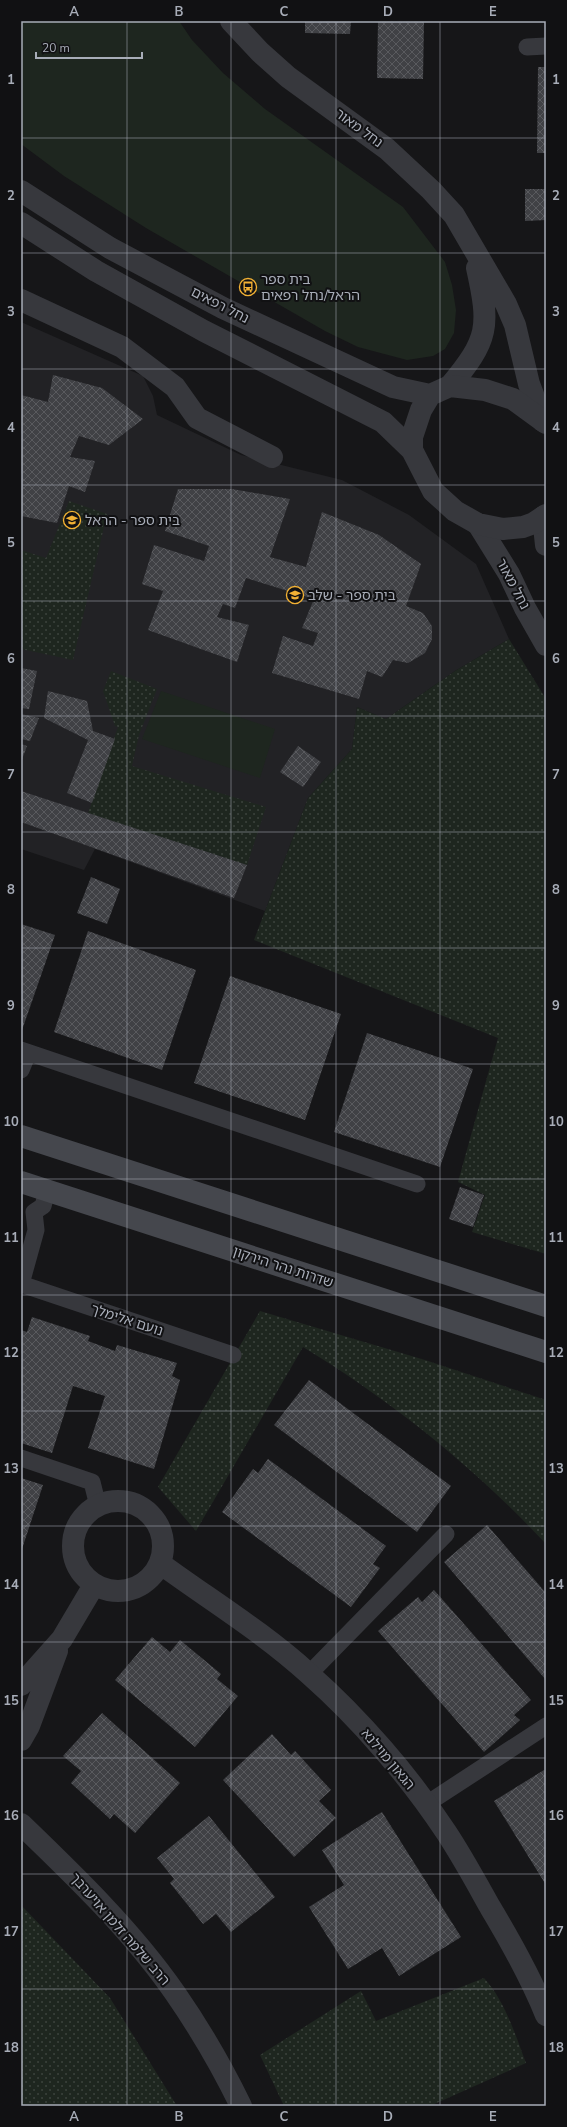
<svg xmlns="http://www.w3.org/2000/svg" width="567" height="2127" font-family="'Nunito Sans','Noto Sans Hebrew',sans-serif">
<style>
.built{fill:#222225}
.grass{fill:#1e261f}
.park{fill:url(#park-dots)}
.building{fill:url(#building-cross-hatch)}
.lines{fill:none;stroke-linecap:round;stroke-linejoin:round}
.service{stroke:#37383d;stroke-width:17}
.minor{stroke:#37383d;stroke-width:22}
.tertiary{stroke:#37383d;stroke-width:22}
.secondary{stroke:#45474d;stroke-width:22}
.grid{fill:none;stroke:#a8adb8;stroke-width:1;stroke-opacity:0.55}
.labels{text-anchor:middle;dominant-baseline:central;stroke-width:4;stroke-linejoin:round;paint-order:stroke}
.street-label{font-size:14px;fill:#a8adb8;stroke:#111113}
.poi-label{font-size:14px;fill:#a8adb8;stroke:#111113;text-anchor:start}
.neatline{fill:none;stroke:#a8adb8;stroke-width:1.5}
.grid-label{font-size:13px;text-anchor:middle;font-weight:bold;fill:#a8adb8}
</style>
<defs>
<pattern id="park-dots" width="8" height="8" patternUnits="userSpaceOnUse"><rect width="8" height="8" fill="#1e261f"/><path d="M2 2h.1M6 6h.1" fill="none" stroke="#3c433d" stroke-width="1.8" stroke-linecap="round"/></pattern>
<pattern id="building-cross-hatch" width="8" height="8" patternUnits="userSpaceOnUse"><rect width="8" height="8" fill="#404145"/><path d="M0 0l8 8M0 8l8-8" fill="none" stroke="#595a5e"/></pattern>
</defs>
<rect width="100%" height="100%" fill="#161618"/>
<!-- built -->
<path class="built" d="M21 322 143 376 153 396 157 415 241 455 342 480 409 515 476 564 509 639 455 671 386 719 357 707 352 749 308 798 265 911 95 849 84 870 21 849Z"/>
<!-- grass -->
<path class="grass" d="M21 21H179L192 40 223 73 265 109 403 207 445 262 452 285 456 310 454 333 445 349 433 356 407 360 358 347 325 331 146 228 64 176 21 144Z
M161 691 275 729 260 778 142 739Z"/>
<!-- park -->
<path class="park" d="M69 501 107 514 73 660 21 649V550L46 558Z
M509 639 546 699V1254L472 1232 485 1195 458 1182 498 1038 254 940 308 798 352 749 357 707 386 719 455 671Z
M111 671 157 689 139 735 132 766 266 807 247 865 88 813 118 727 115 726 103 691Z
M260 1311 425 1360 546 1400V1544C473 1466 393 1402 303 1347L196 1531 158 1487Z
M21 1905 110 1998 177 2106H21Z
M484 1978C505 2001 515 2034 526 2063L430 2106H284L260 2055 361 1991 376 2021Z"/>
<!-- building -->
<path class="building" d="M305 21H351L350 34 305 33Z
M378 21H424L423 79 377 78Z
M538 67H546V153H537Z
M525 189H546V220L525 221Z
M53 375 102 388 143 419 109 445 79 436 70 457 95 461 85 492 69 486 57 523 21 516V395L48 402Z
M178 489H232L290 499 270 557 306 567 322 512 379 535 421 564 406 606 423 613 432 626V639L425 653 408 663 393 660 382 677 367 671 359 699 272 673 283 636 313 646 318 633 302 628 314 599 246 578 235 608 223 604 217 617 249 625 237 662 148 630 163 591 142 584 154 545 204 561 209 546 165 531Z
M21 668 37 671 29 709 21 708Z
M48 691 87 701 93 731 115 739 92 803 67 793 88 740 44 718Z
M21 714 39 718 30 741 21 739Z
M21 744 27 746 21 762Z
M298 746 321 762 303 787 280 772Z
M21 791 247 865 234 898 21 822Z
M91 877 120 889 107 924 77 913Z
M21 924 55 935 21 1033Z
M88 931 196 970 162 1070 54 1032Z
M230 976 341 1014 305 1120 194 1083Z
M367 1033 473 1069 440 1167 334 1132Z
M460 1187 484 1195 473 1227 449 1219Z
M32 1317 90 1336 88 1341 115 1351 117 1345 177 1363 172 1376 180 1380 154 1469 88 1448 105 1396 73 1386 52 1453 21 1443V1330L27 1332Z
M309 1380 451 1486 417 1532 274 1425Z
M268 1459 386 1546 373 1564 380 1568 351 1607 222 1512 253 1469 258 1473Z
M21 1478 43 1485 21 1552Z
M487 1525 546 1593V1680L444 1562Z
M434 1590 531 1700 514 1715 520 1720 484 1752 378 1631 418 1597 422 1602Z
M152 1637 170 1652 180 1640 221 1674 217 1679 238 1696 195 1747 115 1680Z
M102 1713 180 1783 135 1833 114 1814 110 1819 71 1783 81 1771 63 1756Z
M272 1734 291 1755 295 1751 331 1790 319 1801 336 1818 294 1857 223 1780Z
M544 1770 546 1772V1885L494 1801Z
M382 1812 461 1937 399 1976 382 1948 348 1969 309 1907 344 1885 322 1850Z
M209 1816 275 1897 231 1932 216 1914 203 1924 170 1883 174 1879 157 1858Z"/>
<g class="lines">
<!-- service -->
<path class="service" d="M527 47 546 46
M21 1050 417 1184
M21 1070 28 1053
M47 1191 43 1206 34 1212 36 1230 21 1284 233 1355
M21 1458 92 1482 98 1506
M309 1674 446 1534
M425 1805 546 1726"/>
<!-- minor -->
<path class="minor" d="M231 21 260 52 288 77 387 149 431 190 454 215 506 304 515 325 529 384 543 421
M21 300 122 347 175 387 197 418 272 457
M450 386C489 339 490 327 477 268
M543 517 546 545
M478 524 509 574 525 608 546 645
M73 1546a45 45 0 1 1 90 0a45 45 0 1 1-90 0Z
M161 1564C210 1600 263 1632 309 1674 359 1718 409 1776 446 1832 462 1856 476 1882 490 1907 511 1942 531 1978 546 2015
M21 1685 62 1639 94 1585
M21 1740 29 1726 57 1651
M21 1824C75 1876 132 1931 175 1993 200 2029 222 2067 241 2106"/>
<!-- tertiary -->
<path class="tertiary" d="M21 191 110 248 223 308 393 387 430 395
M21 223 96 271 204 331 383 422 412 450
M546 423 513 399 485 390 450 386 430 395 421 410 412 437V450L433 491 455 511 478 524 503 529 523 527 534 523 546 515"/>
<!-- secondary -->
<path class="secondary" d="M21 1136 546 1306
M21 1182 546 1352"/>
</g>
<!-- grid -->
<path class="grid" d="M127 21V2106M231 21V2106M336 21V2106M440 21V2106M21 138H546M21 253H546M21 369H546M21 485H546M21 601H546M21 716H546M21 832H546M21 948H546M21 1064H546M21 1179H546M21 1295H546M21 1411H546M21 1526H546M21 1642H546M21 1758H546M21 1874H546M21 1989H546"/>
<!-- icons -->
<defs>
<g id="bus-ring" transform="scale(0.9)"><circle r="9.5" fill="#111113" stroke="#f2b134" stroke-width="1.5"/><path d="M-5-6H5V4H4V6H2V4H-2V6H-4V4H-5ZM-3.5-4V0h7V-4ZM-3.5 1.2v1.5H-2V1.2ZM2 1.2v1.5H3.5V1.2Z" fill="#f2b134"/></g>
<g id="school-ring" transform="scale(0.9)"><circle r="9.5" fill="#111113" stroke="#f2b134" stroke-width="1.5"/><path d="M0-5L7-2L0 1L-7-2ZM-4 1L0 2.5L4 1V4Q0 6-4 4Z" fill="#f2b134"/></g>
</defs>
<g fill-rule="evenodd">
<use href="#bus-ring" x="248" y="287"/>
<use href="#school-ring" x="72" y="520"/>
<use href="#school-ring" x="295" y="595"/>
</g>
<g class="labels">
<!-- street labels -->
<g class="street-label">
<text transform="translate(359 128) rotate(36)">נחל מאור</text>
<text transform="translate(220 305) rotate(27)">נחל רפאים</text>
<text transform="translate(513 584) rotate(62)">נחל מאור</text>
<text transform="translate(283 1267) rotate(18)">שדרות נהר הירקון</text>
<text transform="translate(127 1320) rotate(18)">נועם אלימלך</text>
<text transform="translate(388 1759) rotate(50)">הגאון מוילנא</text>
<text transform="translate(120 1929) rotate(49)">הרב שלמה זלמן אויערבך</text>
</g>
<!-- poi labels -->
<g class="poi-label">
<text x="261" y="279">בית ספר<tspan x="261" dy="16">הראל/נחל רפאים</tspan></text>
<text x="85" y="520">בית ספר - הראל</text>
<text x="308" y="595">בית ספר - שלב</text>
</g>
</g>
<!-- border -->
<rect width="567" height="2127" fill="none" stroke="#111113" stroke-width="44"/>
<!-- scale -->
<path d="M36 52v6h106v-6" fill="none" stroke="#a8adb8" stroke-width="2"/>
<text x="42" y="52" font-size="12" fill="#a8adb8" stroke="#111113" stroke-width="3" paint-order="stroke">20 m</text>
<rect x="22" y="22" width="523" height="2083" class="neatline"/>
<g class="grid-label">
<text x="74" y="16">A</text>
<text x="179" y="16">B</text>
<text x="284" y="16">C</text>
<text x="388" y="16">D</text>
<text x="493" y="16">E</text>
<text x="11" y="84">1</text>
<text x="556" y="84">1</text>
<text x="11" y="200">2</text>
<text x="556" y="200">2</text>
<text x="11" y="316">3</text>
<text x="556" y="316">3</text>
<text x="11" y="432">4</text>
<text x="556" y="432">4</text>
<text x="11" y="547">5</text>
<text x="556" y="547">5</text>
<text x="11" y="663">6</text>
<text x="556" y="663">6</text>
<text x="11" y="779">7</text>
<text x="556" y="779">7</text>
<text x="11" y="894">8</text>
<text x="556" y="894">8</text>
<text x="11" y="1010">9</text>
<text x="556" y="1010">9</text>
<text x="11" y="1126">10</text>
<text x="556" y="1126">10</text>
<text x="11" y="1242">11</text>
<text x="556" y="1242">11</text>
<text x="11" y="1357">12</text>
<text x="556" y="1357">12</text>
<text x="11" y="1473">13</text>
<text x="556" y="1473">13</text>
<text x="11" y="1589">14</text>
<text x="556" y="1589">14</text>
<text x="11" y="1705">15</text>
<text x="556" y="1705">15</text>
<text x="11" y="1820">16</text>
<text x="556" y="1820">16</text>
<text x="11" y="1936">17</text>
<text x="556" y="1936">17</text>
<text x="11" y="2052">18</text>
<text x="556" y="2052">18</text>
<text x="74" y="2121">A</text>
<text x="179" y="2121">B</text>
<text x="284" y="2121">C</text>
<text x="388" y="2121">D</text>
<text x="493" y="2121">E</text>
</g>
</svg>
